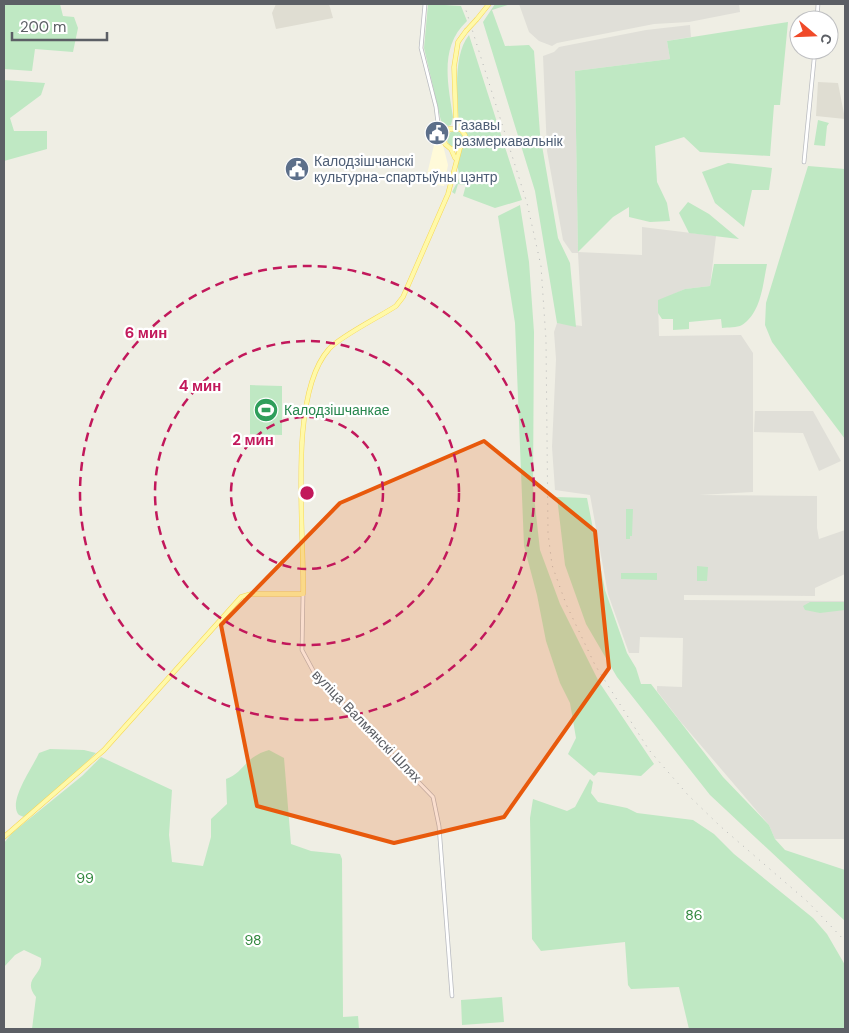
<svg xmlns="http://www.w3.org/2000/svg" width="849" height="1033" font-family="'DM Sans',sans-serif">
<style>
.commercial{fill:#fffad9}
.industrial{fill:#e0dfd8}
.education{fill:#dfddd2}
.green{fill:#bfe8c3}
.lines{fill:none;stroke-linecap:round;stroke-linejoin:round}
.minor-casing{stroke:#b9bbc0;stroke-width:4.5}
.major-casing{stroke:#f7d855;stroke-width:5}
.minor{stroke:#fff;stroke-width:3}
.major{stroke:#fff9a9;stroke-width:4}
.rail{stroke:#b5b6b6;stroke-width:1;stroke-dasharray:1 6;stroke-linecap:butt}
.major-bridge-casing{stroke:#f7d855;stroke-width:5;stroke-linecap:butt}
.major-bridge{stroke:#fff9a9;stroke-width:4}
.marked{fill:#e8590c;fill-opacity:0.2;stroke:#e8590c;stroke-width:4;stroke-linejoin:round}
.ring{fill:none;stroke:#c2185b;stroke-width:2.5;stroke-dasharray:9 6}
.labels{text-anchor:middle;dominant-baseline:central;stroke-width:4.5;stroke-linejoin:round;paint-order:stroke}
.service-label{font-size:14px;fill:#4e5e75;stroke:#fff;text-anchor:start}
.leisure-label{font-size:14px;fill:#27864d;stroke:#fff;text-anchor:start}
.street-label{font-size:14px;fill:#5c5f65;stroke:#fff}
.park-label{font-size:14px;fill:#31873d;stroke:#fff}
.centre{fill:#c2185b;stroke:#fff;stroke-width:2.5}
.ring-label{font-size:15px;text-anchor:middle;font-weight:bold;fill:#c2185b;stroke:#fff;stroke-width:4.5;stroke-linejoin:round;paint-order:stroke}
</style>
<rect width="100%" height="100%" fill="#efeee4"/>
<!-- commercial -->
<path class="commercial" d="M434 145H443L448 165 444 186 425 183Z"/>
<!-- industrial -->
<path class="industrial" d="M519 4H739L740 12 689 22 654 24 557 43 552 46 539 41 529 32Z
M690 25 691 37 667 41 670 59 575 71 578 252 642 255V227L716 236 710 286 685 289 658 301 659 336 741 335 753 353V492L699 495 817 496V528L819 539 845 530V574L815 588V596L684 595V600L845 601V839H775L769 825 680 721 657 691V686L682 687 683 638 640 637 639 653H629L608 594 590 495 555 490 552 447 556 359 554 332 557 323 582 326 578 253H572L563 240 547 151 543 56 554 52 559 47 646 30Z
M755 411H813L841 461 819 471 803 433 754 432Z"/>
<!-- education -->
<path class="education" d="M276 4H329L333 18 276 29 272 13Z
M818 82 838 83 845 119 816 116Z"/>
<!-- green -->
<path class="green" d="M4 4H60L63 16 74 17 78 28 73 52 35 49 32 71 4 69Z
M428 4 461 6 467 21C439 47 448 84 453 117L451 125 448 126 441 121 424 48Z
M495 4H511L492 10 505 46 529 45 534 51 540 134 558 238 570 263 576 327 557 323 535 191 483 22Z
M788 22 780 105H774L770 156 700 152 684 137 655 146 657 182 667 203 670 221 650 222 629 217V207L613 217 578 252 575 71 670 59 667 41Z
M469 35 522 200 495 208 463 196 466 185 458 184 455 194 452 192 460 177 457 165 461 149 467 140C466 133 460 129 459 122 457 98 453 54 469 35Z
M4 80 45 83 41 95 10 118 14 131H47V149L4 161Z
M818 120 829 123 827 126 825 146 814 145Z
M447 139a8 8 0 1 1 16 0a8 8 0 1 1-16 0Z
M728 163 772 168 769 190H752L744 227 715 203 702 172Z
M808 166 845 169V439L772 342 765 325 766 303Z
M688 202 709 214 739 239 689 233 679 213Z
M520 205 529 262 534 332 533 487 540 550 560 604 599 682 654 764 641 776 598 772 594 776 568 754 576 738 570 703 560 683 546 641 537 595 524 546 515 323 498 216Z
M714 264H767C763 284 761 313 742 325 737 328 728 327 722 328L721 319 689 322V329L673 330V319H662L658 313V300L685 289 710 286Z
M250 385 282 386V435L250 434Z
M557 497 587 498 605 590 627 653 636 668 641 684H651L723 777 769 825 775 839 785 850 845 870V921L710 795 617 677 586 624 565 565Z
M626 509H633L632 536H630V539H626Z
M697 566 708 567 707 581H697Z
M621 573H657V580L621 579Z
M810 602H845V610L820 613 805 610 803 606Z
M50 749 84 750 96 753 68 780 24 817 19 815C7 802 33 767 39 753Z
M269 750 284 758 291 844 311 851 340 854 342 859 343 1017 358 1016 359 1029H32L36 997C21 978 44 976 41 958L24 950 15 955 4 967V843L12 833 82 776 101 757 172 790 169 835 172 862 203 866 211 837V819L227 804 226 779C244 773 244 757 269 750Z
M590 779 593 782 591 793 598 802 627 808 637 813 693 820 714 834 734 854 813 918 827 934 845 965V1029H689L679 987 631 989 628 985 625 942 541 951 532 939 530 818 533 799 567 811 575 807Z
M502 997 504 1022 462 1025 461 1000Z"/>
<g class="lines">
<!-- minor casing -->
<g class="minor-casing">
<path id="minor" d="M425 4 421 48 436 107 438 123 444 136
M817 20 818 4
M804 162 815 50
M303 594 302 650 316 676 433 797 439 826 452 996"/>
</g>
<!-- major casing -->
<g class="major-casing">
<path id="major" d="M477 19 489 4
M451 149 460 148 465 141V135L456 123 454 67 458 42 466 31
M455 158 451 149 445 144 444 137 449 129H459
M4 837 104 750 241 597 251 594H303C305 532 287 396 329 349 339 337 381 316 396 306L403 297 448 194 460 148"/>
</g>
<!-- minor -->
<use href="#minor" class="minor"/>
<!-- major -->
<use href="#major" class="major"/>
<!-- rail -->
<path class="rail" d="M464 4 527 203 541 266 546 340 548 533 552 565 566 604 595 665 649 750 688 795 720 826 808 902 845 941"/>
<!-- major-bridge casing -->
<g class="major-bridge-casing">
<path id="major-bridge" d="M466 31 477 19"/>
</g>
<!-- major-bridge -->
<use href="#major-bridge" class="major-bridge"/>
</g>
<!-- marked area -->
<path class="marked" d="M484 441 595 531 609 668 504 817 394 843 257 806 221 625 340 503Z"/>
<!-- distance rings -->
<g class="ring">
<circle cx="307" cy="493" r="76"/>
<circle cx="307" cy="493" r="152"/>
<circle cx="307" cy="493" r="227"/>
</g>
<!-- icons -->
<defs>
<g id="civic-disc" transform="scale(1.25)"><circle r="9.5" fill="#5c6f8a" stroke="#fff"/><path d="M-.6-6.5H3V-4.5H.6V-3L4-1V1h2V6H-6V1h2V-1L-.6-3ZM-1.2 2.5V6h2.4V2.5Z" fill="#fff"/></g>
<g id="stadium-disc" transform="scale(1.25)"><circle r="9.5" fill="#2e9e5b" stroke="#fff"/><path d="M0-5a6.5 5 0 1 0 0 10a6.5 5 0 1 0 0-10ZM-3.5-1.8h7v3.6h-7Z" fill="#fff"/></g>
</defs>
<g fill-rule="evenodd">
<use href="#civic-disc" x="437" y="133"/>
<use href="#civic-disc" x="297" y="169"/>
<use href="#stadium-disc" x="266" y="410"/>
</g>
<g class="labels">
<!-- service labels -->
<g class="service-label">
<text x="454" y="125">Газавы<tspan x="454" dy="16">размеркавальнік</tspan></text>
<text x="314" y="161">Калодзішчанскі<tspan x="314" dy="16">культурна-спартыўны цэнтр</tspan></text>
</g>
<!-- leisure labels -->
<g class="leisure-label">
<text x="284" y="410">Калодзішчанкае</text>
</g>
<!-- street labels -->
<g class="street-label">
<text transform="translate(367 726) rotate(46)">вуліца Валмянскі Шлях</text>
</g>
<!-- park labels -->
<g class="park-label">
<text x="85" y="878">99</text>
<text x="694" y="915">86</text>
<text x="253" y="940">98</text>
</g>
</g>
<circle cx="307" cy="493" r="8" class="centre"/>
<g class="ring-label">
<text x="146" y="338">6 мин</text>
<text x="200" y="391">4 мин</text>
<text x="253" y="445">2 мин</text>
</g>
<!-- border -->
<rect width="849" height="1033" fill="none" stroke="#5c5f65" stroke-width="10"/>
<!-- north arrow -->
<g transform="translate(814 35) rotate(109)"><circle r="24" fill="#ffffff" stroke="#bebfc1"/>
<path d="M0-4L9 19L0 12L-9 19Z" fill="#f04a29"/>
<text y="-8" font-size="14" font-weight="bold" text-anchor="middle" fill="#5c5f65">С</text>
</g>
<!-- scale -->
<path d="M12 32v8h95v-8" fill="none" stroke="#5c5f65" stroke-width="2.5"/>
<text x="20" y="32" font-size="15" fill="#5c5f65" stroke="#ffffff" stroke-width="4" paint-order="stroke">200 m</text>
</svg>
